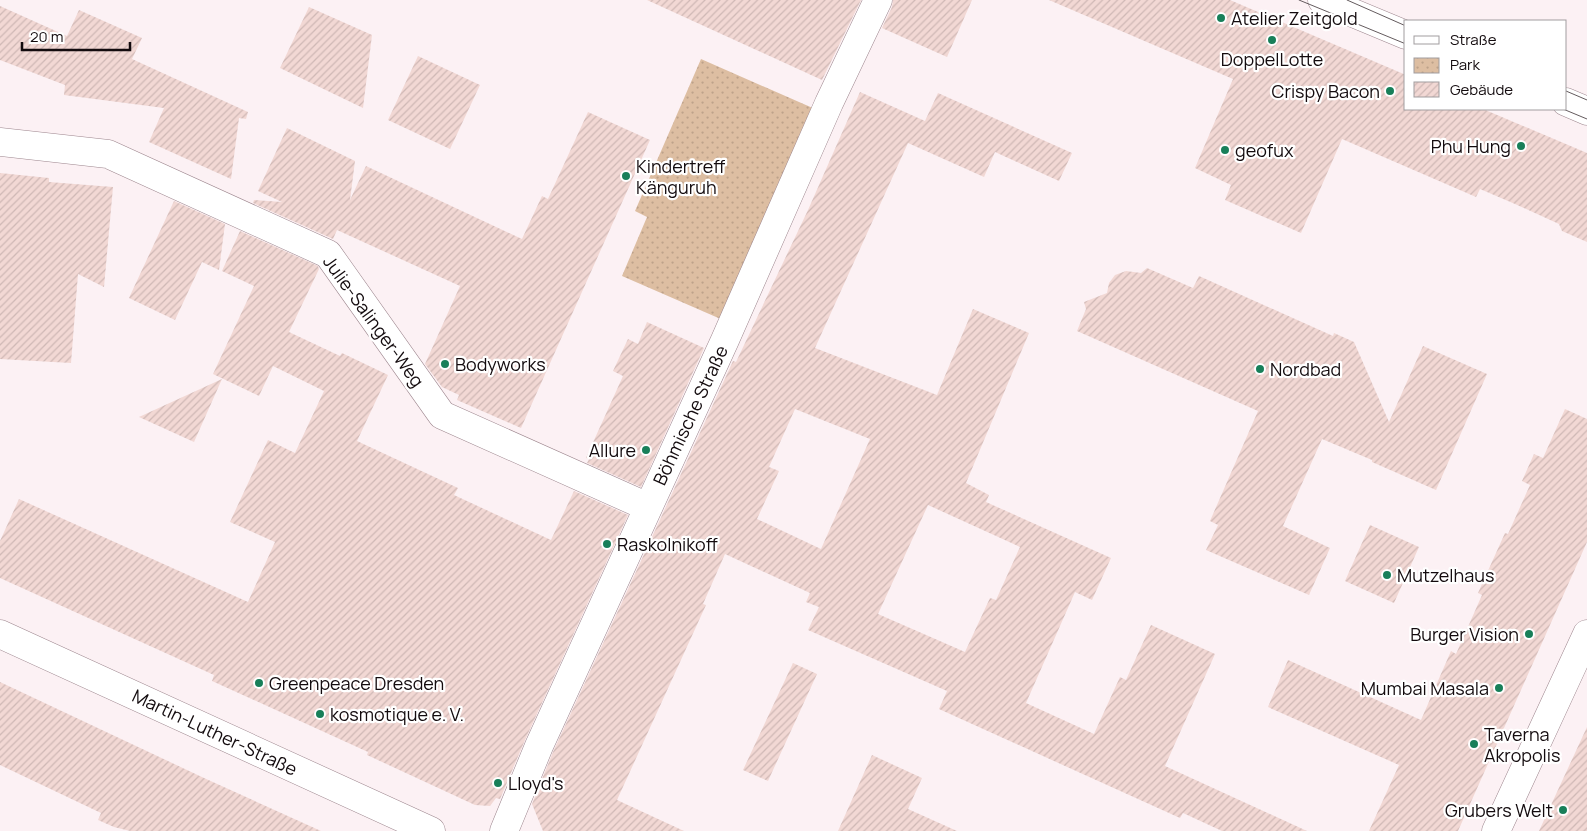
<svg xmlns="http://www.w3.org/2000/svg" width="1587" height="831" font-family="Manrope,sans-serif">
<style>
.park{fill:url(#park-dots)}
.building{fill:url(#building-hatch);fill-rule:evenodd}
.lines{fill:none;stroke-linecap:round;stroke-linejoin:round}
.minor-casing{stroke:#9d868e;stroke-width:29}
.minor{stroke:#fff;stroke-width:28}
.tram{stroke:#645b5e;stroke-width:1}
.poi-dot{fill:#187f59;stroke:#fff;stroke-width:2}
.labels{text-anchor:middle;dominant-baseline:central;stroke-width:4.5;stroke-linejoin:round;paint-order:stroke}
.poi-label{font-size:18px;fill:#130b0e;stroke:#fff;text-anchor:start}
.street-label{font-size:18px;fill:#130b0e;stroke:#fff}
</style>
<defs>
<pattern id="park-dots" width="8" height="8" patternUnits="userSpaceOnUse" patternTransform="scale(1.25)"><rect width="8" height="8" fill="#ddbea2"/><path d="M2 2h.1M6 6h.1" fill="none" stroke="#bda28a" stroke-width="1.8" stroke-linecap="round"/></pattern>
<pattern id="building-hatch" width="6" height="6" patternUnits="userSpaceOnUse" patternTransform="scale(1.25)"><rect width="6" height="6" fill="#f2d8d4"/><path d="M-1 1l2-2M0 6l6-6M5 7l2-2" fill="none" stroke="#cfb8b5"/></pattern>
</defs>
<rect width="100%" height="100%" fill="#fcf1f4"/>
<!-- park -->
<path class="park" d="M701 59 815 109 723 320 622 276 647 217 635 211Z"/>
<!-- building -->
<path class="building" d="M647 0H861L822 80Z
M893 0H972L947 57 882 28 892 7Z
M1049 0H1230L1406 75V109H1483L1587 153V242L1562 231 1559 224 1515 204 1480 189 1476 197 1342 139 1301 233 1225 200 1231 185 1195 168 1233 79Z
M0 6 67 36 79 10 142 38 132 59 248 112 246 119 239 118 231 179 149 142 164 108 64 95 65 85 0 60Z
M309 7 372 35 363 108 280 68Z
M418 56 480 85 450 149 388 120Z
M860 92 925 121 938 93 1072 153 1059 181 995 152 984 177 908 143 815 348 937 395 973 309 1029 333 966 483 989 495 986 502 1111 558 1092 600 1075 592 1026 703 1094 734 1120 677 1126 680 1151 625 1215 654 1165 766 1307 831H1222L1183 813 1180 818 939 709 947 691 808 630 819 607 806 602 810 593 725 554 703 604 706 605 617 800 684 831H543L532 804 553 752 733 361 736 362 808 210ZM795 409 870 439 821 549 757 519 779 471 769 467ZM928 505 1020 547 996 600 990 598 965 652 878 614Z
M588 112 650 140 521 428 457 400 459 395 442 387 425 364 460 286 337 230 333 239 253 203 254 200 282 202 258 191 287 128 355 161 350 200 366 166 522 239 542 196 548 199Z
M0 173 49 178V182L113 187 104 287 78 274 71 363 0 359Z
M174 201 225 224 219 270 202 262 175 320 129 298Z
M240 231 318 266 319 269 289 332 340 356 342 353 388 375 357 441 458 488 454 495 551 540 574 491 628 515 525 740 500 799 496 798 490 806 475 805 367 755 368 752 212 681 214 675 0 578V541L19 499 248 602 275 542 230 522 268 440 295 453 324 391 273 366 259 396 213 374 254 286 222 271Z
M1147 268 1193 288 1199 276 1333 336 1334 333 1354 342 1389 422 1423 346 1487 374 1436 490 1372 462V460L1322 439 1283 526 1330 548 1309 595 1206 550 1218 525 1210 521 1258 411 1077 331 1086 309 1084 302 1107 293 1109 283 1115 275 1126 271 1141 273Z
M647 322 704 348 641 487 587 463 589 459 586 458 623 376 613 371 628 339 638 344Z
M222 379 194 442 139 417Z
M1565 409 1587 419V542L1458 831H1369L1399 765 1268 707 1288 660 1421 720 1451 651 1456 654 1482 595 1478 593 1505 533 1508 534 1530 485 1522 481 1534 454 1543 458Z
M1370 525 1419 547 1394 603 1345 581Z
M793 663 817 674 768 781 743 770Z
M0 682 204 778 321 831H130L114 827 98 820 101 813 0 765Z
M1587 727V831H1539Z
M872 755 922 778 908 809 957 831H838Z"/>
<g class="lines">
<!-- minor casing -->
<g class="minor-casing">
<path id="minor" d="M1322 0 1406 35
M1566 102 1587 111
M0 142 108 154 328 254 442 415 648 507
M0 634 431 831
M504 831 539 746 725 340 829 103 878 0
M1496 831 1587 634"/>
</g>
<!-- minor -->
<use href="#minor" class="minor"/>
<!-- tram -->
<path class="tram" d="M1299 0 1406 44
M1347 0 1406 26
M1566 91 1587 100
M1563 109 1587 119"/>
</g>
<!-- markers -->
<g class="poi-dot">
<circle cx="1221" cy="18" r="5"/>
<circle cx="1272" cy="40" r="5"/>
<circle cx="1390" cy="91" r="5"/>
<circle cx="1521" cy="146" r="5"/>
<circle cx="1225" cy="150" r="5"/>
<circle cx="626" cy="176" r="5"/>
<circle cx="445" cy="364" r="5"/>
<circle cx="1260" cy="369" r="5"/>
<circle cx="646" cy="450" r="5"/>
<circle cx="607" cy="544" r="5"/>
<circle cx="1387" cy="575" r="5"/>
<circle cx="1529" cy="634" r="5"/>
<circle cx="259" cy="683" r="5"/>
<circle cx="1499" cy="688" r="5"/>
<circle cx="320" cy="714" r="5"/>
<circle cx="1474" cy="744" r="5"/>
<circle cx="498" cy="783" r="5"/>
<circle cx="1563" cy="810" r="5"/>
</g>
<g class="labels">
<!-- poi labels -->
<g class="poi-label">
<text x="1231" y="18">Atelier Zeitgold</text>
<text x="1272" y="59" text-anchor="middle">DoppelLotte</text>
<text x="1380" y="91" text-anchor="end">Crispy Bacon</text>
<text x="1511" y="146" text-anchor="end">Phu Hung</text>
<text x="1235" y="150">geofux</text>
<text x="636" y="166">Kindertreff<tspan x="636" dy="21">Känguruh</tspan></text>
<text x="455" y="364">Bodyworks</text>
<text x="1270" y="369">Nordbad</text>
<text x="636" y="450" text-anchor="end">Allure</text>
<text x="617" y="544">Raskolnikoff</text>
<text x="1397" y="575">Mutzelhaus</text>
<text x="1519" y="634" text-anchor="end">Burger Vision</text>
<text x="269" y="683">Greenpeace Dresden</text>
<text x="1489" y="688" text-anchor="end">Mumbai Masala</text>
<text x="330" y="714">kosmotique e. V.</text>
<text x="1484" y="734">Taverna<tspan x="1484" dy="21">Akropolis</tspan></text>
<text x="508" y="783">Lloyd's</text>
<text x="1553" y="810" text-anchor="end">Grubers Welt</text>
</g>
<!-- street labels -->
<g class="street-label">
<text transform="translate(374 321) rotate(54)">Julie-Salinger-Weg</text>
<text transform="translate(690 415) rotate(-65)">Böhmische Straße</text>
<text transform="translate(215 732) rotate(25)">Martin-Luther-Straße</text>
</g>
</g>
<!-- legend -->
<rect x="1404" y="20" width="162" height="90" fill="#ffffff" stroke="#a19d9f"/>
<rect x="1414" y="36" width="25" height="8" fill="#ffffff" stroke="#a19d9f"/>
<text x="1450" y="45" font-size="15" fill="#130b0e">Straße</text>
<rect x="1414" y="58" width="25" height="15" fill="url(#park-dots)" stroke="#a19d9f"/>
<text x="1450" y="70" font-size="15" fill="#130b0e">Park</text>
<rect x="1414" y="82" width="25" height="15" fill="url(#building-hatch)" stroke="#a19d9f"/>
<text x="1450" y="95" font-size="15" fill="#130b0e">Gebäude</text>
<!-- scale -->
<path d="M22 42v8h108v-8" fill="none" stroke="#130b0e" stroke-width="2.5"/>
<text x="30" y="42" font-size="15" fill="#130b0e" stroke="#ffffff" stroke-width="4" paint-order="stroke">20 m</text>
</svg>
